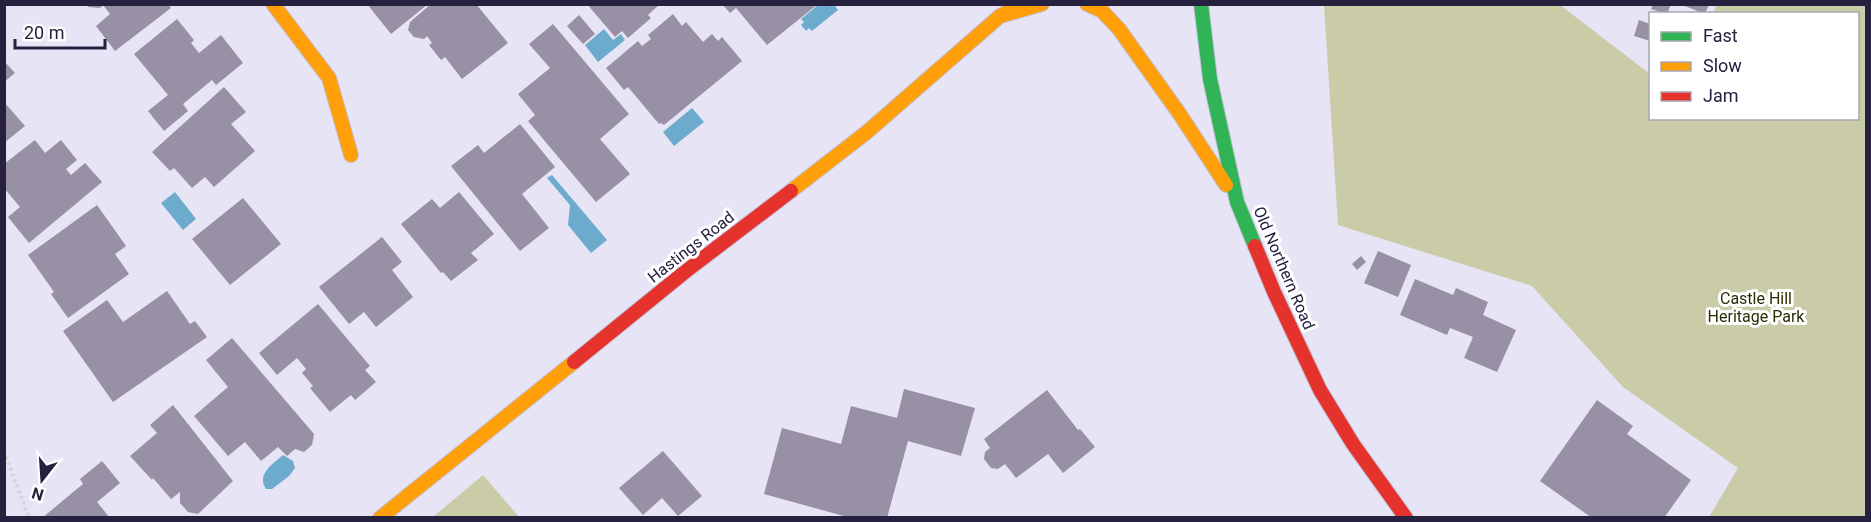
<svg xmlns="http://www.w3.org/2000/svg" width="1871" height="522" font-family="Roboto,sans-serif">
<style>
.green{fill:#cacba7}
.water{fill:#6cabcc}
.building{fill:#9890a4}
.lines{fill:none;stroke-linecap:round;stroke-linejoin:round}
.fast-casing{stroke:#c3c0d7;stroke-width:16}
.slow-casing{stroke:#c3c0d7;stroke-width:16}
.jam-casing{stroke:#c3c0d7;stroke-width:16}
.path{stroke:#d6d5db;stroke-width:4;stroke-dasharray:3 3;stroke-linecap:butt}
.fast{stroke:#30b455;stroke-width:14}
.slow{stroke:#ff9f0a;stroke-width:14}
.jam{stroke:#e5322d;stroke-width:14}
.labels{text-anchor:middle;dominant-baseline:central;stroke-width:6;stroke-linejoin:round;paint-order:stroke}
.street-label{font-size:16px;fill:#26213e;stroke:#fff}
.park-label{font-size:16px;fill:#2b2c00;stroke:#fff}
</style>
<rect width="100%" height="100%" fill="#e6e4f5"/>
<!-- green -->
<path class="green" d="M1324 5H1560L1650 74V118H1858V14L1714 13 1716 5H1866V517H1709L1738 468 1623 387 1532 286 1338 225Z
M483 475 519 517H433Z"/>
<!-- water -->
<path class="water" d="M818 5H836L835 6 838 10 812 31 809 28 806 31 801 25 804 22 801 19Z
M604 29 613 40 621 34 625 40 598 62 585 45Z
M692 108 704 122 674 146 663 132Z
M552 175 607 240 591 253 568 225 570 205 547 178Z
M175 192 196 219 183 230 161 203Z
M283 455 293 461 295 468 289 476 272 489H266C256 474 273 464 283 455Z"/>
<!-- building -->
<path class="building" d="M86 4H168L171 8 115 51 96 26 110 14 103 5 100 8 88 7Z
M367 4H428L391 34Z
M431 4H476L508 43 462 79 445 57 441 60 429 45 432 43 427 36 424 39 414 37 408 30 410 22Z
M587 4H660L648 15 651 18 628 38 622 31 615 37Z
M722 4H818L767 45 736 8 730 13Z
M1653 4H1671L1667 14 1651 9Z
M1680 4H1709L1705 14Z
M673 14 682 26 686 22 703 42 712 34 718 41 722 37 742 61 664 125 661 123 659 124 628 87 624 90 606 68 638 41 642 46 651 39 648 35Z
M579 15 595 34 583 44 567 26Z
M177 19 194 40 191 43 199 53 221 35 243 63 216 85 212 80 183 104 188 111 164 131 148 111 168 95 134 54Z
M1639 20 1650 24V41L1634 36Z
M553 24 629 114 600 139 630 174 596 202 528 121 535 115 518 94 550 68 529 44Z
M4 61 15 73 4 82Z
M224 87 246 112 231 124 255 151 214 187 205 177 192 188 174 168 170 171 152 152Z
M4 102 25 126 4 143Z
M520 124 555 167 522 194 549 228 520 251 451 166 478 145 484 153Z
M35 140 45 153 61 140 77 160 66 169 71 175 85 163 102 182 29 243 8 217 20 207 4 188V164Z
M459 192 494 234 471 253 478 260 451 281 443 272 441 273 401 224 432 199 440 208Z
M243 198 281 244 230 285 192 239Z
M97 205 126 246 115 254 129 274 68 318 51 294 54 292 28 255Z
M382 237 402 262 392 270 413 297 376 327 364 312 349 324 319 287Z
M1378 251 1411 265 1398 297 1364 283Z
M1361 256 1366 262 1357 270 1352 264Z
M1415 279 1453 295 1456 288 1488 302 1483 315 1516 330 1497 372 1464 358 1473 337 1450 328 1447 335 1400 315Z
M167 291 190 324 195 321 207 337 113 402 63 331 107 300 123 322Z
M318 304 370 366 365 370 376 382 355 400 351 395 330 412 310 388 313 386 302 373 306 369 297 358 277 375 259 353Z
M232 338 314 434 312 445 304 452 295 449 287 456 278 447 261 461 245 442 228 456 194 416 228 387 206 360Z
M904 389 975 408 961 456 908 441 887 518H851L764 494 782 428 841 444 851 406 897 418Z
M1047 390 1078 430 1080 429 1095 447 1063 473 1048 454 1016 478 1005 464 998 469 991 468 984 459 985 452 990 448 984 439Z
M1597 400 1633 426 1627 434 1691 480 1664 518H1592L1540 481Z
M173 405 233 481 198 514 188 512 180 503V492L171 499 153 478 152 480 130 456 157 433 150 425Z
M663 451 702 496 678 516 662 498 643 515 619 488Z
M102 461 120 483 97 502 110 518H42L83 484 80 479Z"/>
<g class="lines">
<!-- fast casing -->
<g class="fast-casing">
<path id="fast" d="M1201 4 1210 79 1237 202 1255 246"/>
</g>
<!-- slow casing -->
<g class="slow-casing">
<path id="slow" d="M273 4 329 78 351 155
M1087 4 1102 11 1119 29 1179 113 1226 185
M1000 16 1042 4
M791 191 867 132 1000 16 1023 4
M380 518 574 362"/>
</g>
<!-- jam casing -->
<g class="jam-casing">
<path id="jam" d="M1255 246 1274 292 1320 390 1353 444 1406 518
M574 362 686 271 791 191"/>
</g>
<!-- path -->
<path class="path" d="M4 451 29 518"/>
<!-- fast -->
<use href="#fast" class="fast"/>
<!-- slow -->
<use href="#slow" class="slow"/>
<!-- jam -->
<use href="#jam" class="jam"/>
</g>
<g class="labels">
<!-- street labels -->
<g class="street-label">
<text transform="translate(691 247) rotate(-38)">Hastings Road</text>
<text transform="translate(1284 268) rotate(67)">Old Northern Road</text>
</g>
<!-- park labels -->
<g class="park-label">
<text x="1756" y="298">Castle Hill<tspan x="1756" dy="18">Heritage Park</tspan></text>
</g>
</g>
<!-- border -->
<rect width="1871" height="522" fill="none" stroke="#26213e" stroke-width="12"/>
<!-- legend -->
<rect x="1649" y="12" width="210" height="108" fill="#ffffff" stroke="#a8a6b2" stroke-width="1.5"/>
<rect x="1661" y="32" width="30" height="9" fill="#30b455" stroke="#a8a6b2" stroke-width="1.5"/>
<text x="1703" y="42" font-size="18" fill="#26213e">Fast</text>
<rect x="1661" y="62" width="30" height="9" fill="#ff9f0a" stroke="#a8a6b2" stroke-width="1.5"/>
<text x="1703" y="72" font-size="18" fill="#26213e">Slow</text>
<rect x="1661" y="92" width="30" height="9" fill="#e5322d" stroke="#a8a6b2" stroke-width="1.5"/>
<text x="1703" y="102" font-size="18" fill="#26213e">Jam</text>
<!-- north arrow -->
<g transform="translate(42 480) rotate(197)" stroke="#ffffff" stroke-width="4.5" paint-order="stroke">
<path d="M0-4.5L10 22L0 15L-10 22Z" fill="#26213e"/>
<text y="-9" font-size="16" font-weight="bold" text-anchor="middle" fill="#26213e">N</text>
</g>
<!-- scale -->
<path d="M15 39v9h90v-9" fill="none" stroke="#26213e" stroke-width="3"/>
<text x="24" y="39" font-size="18" fill="#26213e" stroke="#ffffff" stroke-width="4.5" paint-order="stroke">20 m</text>
</svg>
